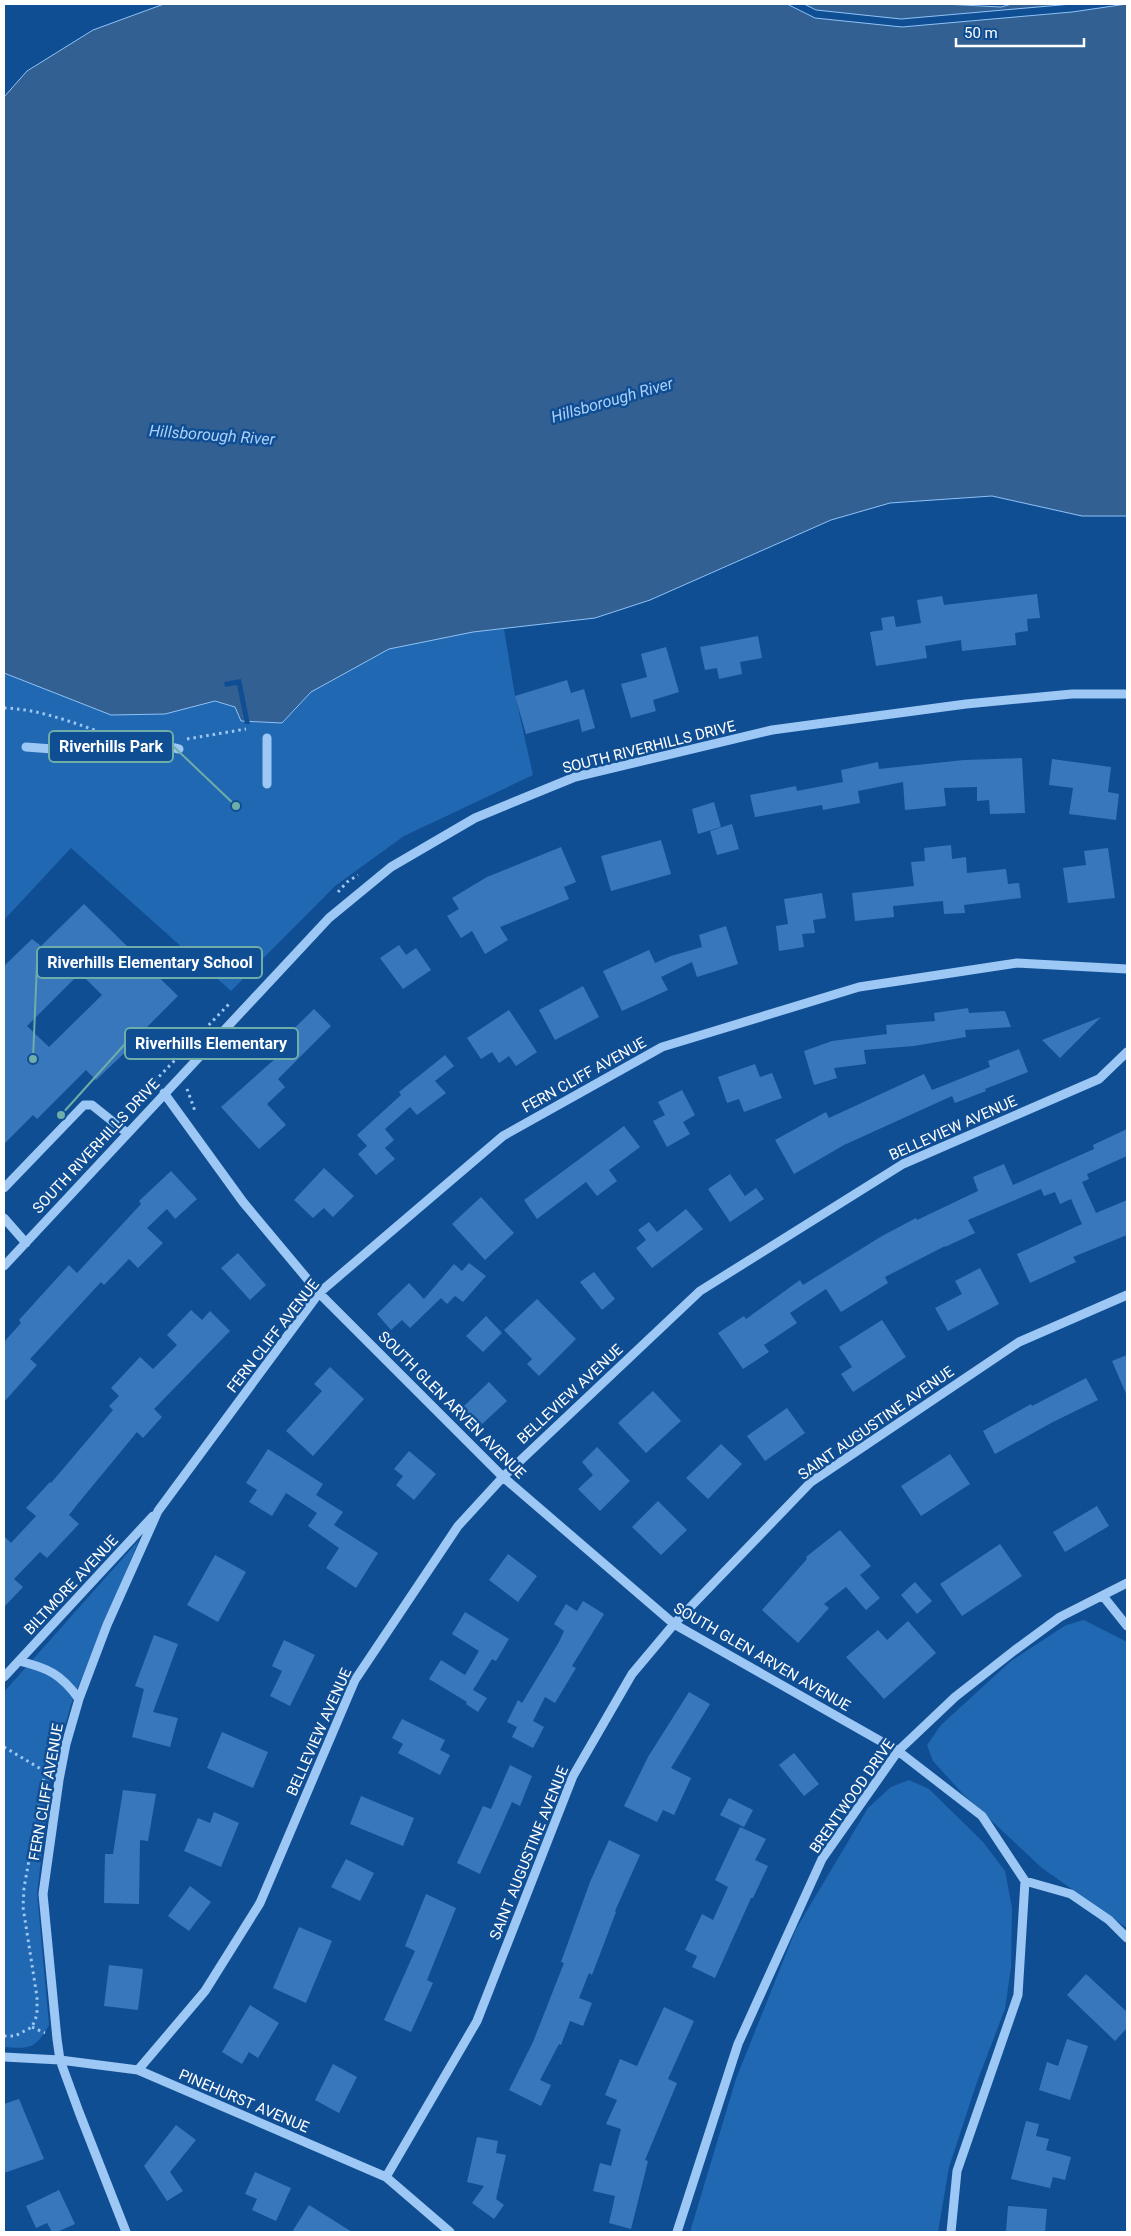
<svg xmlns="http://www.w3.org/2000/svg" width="1131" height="2236" font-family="Roboto,sans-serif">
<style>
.green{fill:#2168b3}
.water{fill:#336093;stroke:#8ec3f7}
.pier{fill:#104e94}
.building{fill:#3877bc;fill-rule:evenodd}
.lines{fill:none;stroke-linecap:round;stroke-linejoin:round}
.path{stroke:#9dc7f4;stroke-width:3;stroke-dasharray:2.5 4;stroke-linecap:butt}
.minor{stroke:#9dc7f4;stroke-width:9}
.labels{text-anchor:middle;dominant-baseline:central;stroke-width:5;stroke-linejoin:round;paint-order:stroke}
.street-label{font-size:15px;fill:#fff;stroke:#104e94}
.water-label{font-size:16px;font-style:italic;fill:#a9d1fb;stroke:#104e94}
.leader{fill:none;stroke:#6fada8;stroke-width:2}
.callout-dot{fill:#6fada8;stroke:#104e94;stroke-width:2}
.callout{fill:#104e94;stroke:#6fada8;stroke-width:2}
.callout-label{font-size:16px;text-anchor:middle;font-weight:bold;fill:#fff}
</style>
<rect width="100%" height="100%" fill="#104e94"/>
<!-- green -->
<path class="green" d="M504 629 514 690 533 775 404 836 335 886 231 991 71 848 4 920V673L165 714 215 701 235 707 241 721 282 723 311 692 389 649 472 632Z
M139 1540 71 1704 51 1777 37 1893 49 2025C36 2049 29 2049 4 2047V1692Z
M1084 1620 1127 1642V1928L1042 1868 963 1794 933 1761 927 1745 941 1725 1011 1661 1066 1625Z
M909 1780 929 1789 983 1842 1005 1871 1012 1908 1011 1967 1005 2009 977 2082 949 2167 938 2232H690L736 2079 796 1929 868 1808 891 1787Z"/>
<!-- water -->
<path class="water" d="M164 4H787L815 18 902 27 1072 12 1127 4V516H1082L992 496 890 503 831 520 650 600 595 618 473 632 389 649 311 692 282 723 241 721 235 707 215 701 165 714 111 715 4 673V97L27 71 93 30Z
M804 4H943L1001 7 1012 4H1072L901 19 816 10Z"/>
<!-- pier -->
<path class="pier" d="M241 679 250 724H245L237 685 225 687 224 682Z"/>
<!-- building -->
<path class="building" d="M1037 594 1040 618 1027 619 1028 631 1015 633 1016 645 962 651 961 640 925 646 927 658 876 666 870 632 883 630 881 618 894 616 896 627 921 623 917 600 942 596 944 605Z
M758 636 762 658 740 662 742 674 719 679 717 668 705 670 700 647Z
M666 647 679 692 653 700 656 711 631 718 621 684 647 677 641 654Z
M567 680 571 693 584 689 595 728 582 732 579 719 526 734 515 696Z
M1022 758 1025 813 990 814 989 800 977 801V787L944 788 946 806 905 810 903 782 858 791 860 803 823 810 822 805 755 817 750 795 796 786 797 791 843 782 841 770 878 762 879 769 964 760Z
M1052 759 1111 767 1108 792 1119 794 1116 820 1069 814 1073 788 1049 785Z
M714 802 721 827 698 834 692 809Z
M732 824 739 849 717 855 710 831Z
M661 840 671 874 611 891 601 856Z
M951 845 952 859 966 857 967 873 1006 869 1008 884 1019 883 1021 898 964 905 965 913 944 914 943 901 893 906 894 917 855 921 852 893 914 886 911 862 925 861 924 848Z
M561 847 576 882 564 887 569 899 500 927 508 940 485 954 472 931 461 938 447 916 459 909 452 898 487 877Z
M1108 848 1115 898 1068 903 1063 868 1086 865 1084 851Z
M822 893 826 918 813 920 815 933 802 934 804 947 779 951 776 926 788 924 784 899Z
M84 904 178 996 137 1037 139 1039 96 1080 86 1070 37 1119 33 1115 4 1144V966L32 939 41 946ZM80 973 102 995 49 1047 27 1026Z
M726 926 738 964 697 977 692 962 661 977 668 990 622 1011 603 971 649 950 655 963 671 956 702 947 699 935Z
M399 945 406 955 416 948 431 970 403 989 380 958Z
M583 986 599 1017 555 1040 539 1010Z
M968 1008 969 1013 1005 1011 1011 1027 965 1030 966 1037 914 1046 864 1050 866 1064 834 1068 837 1078 814 1085 804 1051 832 1041 887 1034 886 1025 935 1021 934 1013Z
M314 1009 331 1026 278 1079 285 1087 267 1104 286 1125 259 1149 221 1107 276 1058 270 1052Z
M509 1010 537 1052 516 1066 509 1056 499 1063 492 1052 481 1059 467 1038Z
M1101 1017 1060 1058 1042 1040Z
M1019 1049 1028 1072 985 1089 986 1091 955 1103 952 1096 844 1145 794 1174 775 1140 826 1112 829 1118 924 1074 932 1090 990 1067 988 1061Z
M445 1055 454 1066 435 1081 446 1093 417 1115 410 1107 385 1129 394 1140 385 1148 395 1159 376 1175 358 1154 367 1146 357 1135 401 1095 399 1092Z
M755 1064 760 1077 772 1073 782 1098 744 1112 739 1099 727 1103 718 1077Z
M682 1090 695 1115 683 1122 690 1134 667 1147 653 1121 665 1115 658 1102Z
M624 1126 640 1147 609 1170 617 1181 597 1196 586 1182 537 1219 524 1200Z
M1127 1129V1156L1087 1174 1089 1179 1082 1182 1096 1213 1127 1200V1235L1073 1257 1076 1262 1030 1283 1017 1254 1082 1224 1071 1199 1060 1204 1055 1192 1044 1196 1041 1189 968 1220 975 1233 945 1247V1246L885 1277 888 1283 841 1312 826 1289 790 1313 797 1323 764 1345 769 1352 743 1369 718 1333 744 1316 746 1319 800 1280 803 1285 882 1236 916 1218 917 1220 978 1191 973 1177 1004 1164 1013 1185 1094 1149 1093 1145Z
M324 1168 354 1196 333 1217 324 1208 313 1218 294 1200Z
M171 1171 197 1199 175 1219 167 1209 147 1228 163 1243 138 1268 129 1259 104 1285 101 1282 30 1359 37 1365 4 1402V1342L21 1323 19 1320 69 1265 77 1273 141 1204 139 1201Z
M730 1174 745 1196 756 1188 764 1199 730 1222 708 1189Z
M481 1197 514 1233 485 1260 452 1224Z
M686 1209 703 1229 652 1268 636 1248 646 1240 638 1230 649 1222 657 1232Z
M238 1253 266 1285 250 1300 221 1268Z
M469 1263 486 1276 463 1302 455 1296 447 1304 441 1298 410 1328 402 1320 391 1330 377 1314 409 1283 424 1299 454 1264 462 1271Z
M980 1268 999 1304 948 1331 935 1308 962 1294 955 1281Z
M594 1272 615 1299 602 1310 580 1282Z
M537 1299 576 1339 539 1376 527 1364 532 1359 504 1330Z
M191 1310 202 1320 210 1311 230 1331 154 1409 162 1417 143 1438 137 1432 76 1506 69 1515 79 1524 47 1558 40 1552 14 1579 23 1587 4 1607V1536L11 1543 36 1516 26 1508 50 1482 51 1483 113 1410 109 1406 119 1396 111 1388 140 1357 153 1369 177 1345 167 1335Z
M486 1316 502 1333 483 1352 466 1336Z
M882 1320 906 1357 853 1392 841 1374 852 1367 839 1347Z
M1127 1355V1396L1112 1361Z
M330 1367 364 1399 313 1456 286 1431 322 1391 314 1384Z
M1086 1378 1098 1400 1053 1422 995 1454 983 1431 1031 1404 1032 1406Z
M489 1382 507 1401 481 1425 463 1407Z
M653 1391 681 1421 646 1453 618 1423Z
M787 1408 805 1433 765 1461 747 1436Z
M721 1444 742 1464 708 1499 686 1478Z
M597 1447 630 1481 600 1511 578 1489 593 1475 582 1462Z
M268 1449 323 1484 316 1495 343 1512 334 1525 378 1553 356 1588 326 1568 339 1548 308 1526 317 1513 286 1493 272 1516 249 1502 257 1490 246 1483Z
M409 1451 436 1474 414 1500 396 1485 403 1476 394 1469Z
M950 1454 970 1484 921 1516 901 1486Z
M658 1501 687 1530 661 1555 632 1527Z
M1097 1506 1109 1526 1065 1552 1053 1532Z
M840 1530 871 1566 860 1575 880 1598 866 1610 846 1587 824 1604 829 1608 798 1643 762 1610 807 1559 806 1557Z
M1000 1544 1022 1576 962 1616 940 1584Z
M508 1554 537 1576 518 1602 489 1580Z
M215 1555 246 1572 218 1622 187 1605Z
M915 1582 932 1601 917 1614 901 1595Z
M583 1601 604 1614 572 1666 576 1668 555 1703 545 1697 533 1721 544 1727 533 1748 512 1737 517 1727 507 1722 518 1700 522 1703 559 1642 564 1631 554 1624 566 1604 577 1611Z
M465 1612 509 1639 496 1661 492 1659 473 1690 487 1698 478 1712 466 1704 467 1702 429 1679 441 1660 465 1675 479 1651 452 1634Z
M908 1621 936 1653 884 1699 846 1657 878 1630 887 1640Z
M154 1635 178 1644 153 1712 178 1718 170 1747 132 1737 144 1689 135 1686Z
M284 1640 315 1655 290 1706 270 1696 282 1671 272 1666Z
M689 1692 710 1704 671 1768 691 1778 674 1815 663 1810 657 1822 624 1806 648 1757Z
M402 1719 445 1740 440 1750 450 1755 440 1775 398 1753 403 1744 392 1738Z
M222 1732 268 1752 253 1788 207 1768Z
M794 1753 819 1784 804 1796 779 1765Z
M510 1765 532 1776 520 1806 512 1802 480 1874 457 1863 483 1806 491 1809Z
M123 1790 156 1794 148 1841 140 1840 139 1904 104 1903 105 1854H113Z
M361 1796 414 1818 403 1846 350 1824Z
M729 1798 753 1810 744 1827 720 1815Z
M214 1812 239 1823 221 1867 184 1851 198 1818 210 1823Z
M740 1827 766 1839 755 1860 768 1866 753 1898H751L715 1978 692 1967 697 1956 685 1950 702 1914 713 1920 728 1887 715 1880Z
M609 1840 640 1855 615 1911 616 1912 592 1975 589 1973 579 1998 592 2003 583 2026 570 2021 561 2045 559 2044 540 2080 551 2085 541 2106 509 2090 533 2042 564 1963 561 1962 590 1882Z
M346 1859 374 1873 360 1901 331 1887Z
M190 1886 211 1902 189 1931 168 1916Z
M426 1894 456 1908 427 1980 433 1983 411 2032 384 2020 415 1951 405 1946Z
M299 1927 332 1941 306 2003 273 1988Z
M109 1965 143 1969 138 2010 104 2006Z
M1086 1974 1127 2012V2028L1115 2041 1067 1995Z
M250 2005 279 2023 258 2058 249 2052 242 2064 222 2052Z
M664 2007 694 2021 668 2079 677 2083 645 2160 648 2161 631 2229 609 2223 615 2196 593 2191 600 2163 611 2166 621 2129 606 2124 617 2100 605 2095 620 2059 637 2066Z
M1067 2039 1088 2046 1070 2100 1039 2090 1047 2062 1058 2066Z
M333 2064 357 2077 339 2113 315 2100Z
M19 2099 44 2159 4 2173V2104Z
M1026 2121 1039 2124 1036 2136 1049 2139 1046 2150 1071 2157 1065 2180 1053 2177 1050 2188 1011 2179Z
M176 2125 196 2140 170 2172 183 2191 167 2201 144 2166Z
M477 2137 498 2141 496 2153 506 2155 496 2199 504 2205 494 2219 472 2203 484 2186 467 2182Z
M255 2172 291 2188 276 2221 252 2210 257 2199 245 2194Z
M59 2190 75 2224 57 2232H52L47 2223 36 2228 26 2206Z
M309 2205 352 2232H292Z
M1008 2206 1047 2209 1045 2232H1006Z"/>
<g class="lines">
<!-- path -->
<path class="path" d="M4 708C44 709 83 727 121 739
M187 739 246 729
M338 892 347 882 358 875
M187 1089 195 1111
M123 1114 229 1004
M4 1747 46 1772
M32 2027 45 2033
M4 2036H15L32 2027 37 2015V1997L23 1907 24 1888 45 1771"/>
<!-- minor -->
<path class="minor" d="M267 738V784
M26 747 105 753 144 752 170 747 179 749
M164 1093 243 1202 319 1293 503 1477 674 1624 898 1751 982 1816 1025 1881 1018 1995 957 2171 951 2232
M4 1188 84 1105H92L127 1133
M4 1218 26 1243
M4 1266 329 918 391 867 475 818 575 777 772 730 966 704 1072 694H1127
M1103 1596 1127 1626
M19 1661C48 1668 61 1674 79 1699
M4 1677 153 1516
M1025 1881 1071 1894 1109 1920 1127 1938
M4 2057 60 2060 138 2070 386 2177 450 2232
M138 2070 205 1991 260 1903 355 1680 458 1526 503 1477 700 1291 903 1164 1099 1079 1127 1052
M386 2177 477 2021 573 1776 632 1674 674 1624 811 1482 1019 1342 1127 1295
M126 2232 79 2112 60 2060 57 2039 43 1894 59 1780 66 1744 79 1699 107 1625 158 1511 319 1293 503 1136 662 1047 859 987 1017 963 1127 969
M677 2232 738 2044 822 1859 898 1751 955 1697 1015 1650 1060 1617 1127 1583"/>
</g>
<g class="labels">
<!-- street labels -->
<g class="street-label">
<text transform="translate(649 747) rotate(-14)">SOUTH RIVERHILLS DRIVE</text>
<text transform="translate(584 1075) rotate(-29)">FERN CLIFF AVENUE</text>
<text transform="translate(953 1128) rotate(-24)">BELLEVIEW AVENUE</text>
<text transform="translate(96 1146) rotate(-47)">SOUTH RIVERHILLS DRIVE</text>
<text transform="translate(273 1336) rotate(-52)">FERN CLIFF AVENUE</text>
<text transform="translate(570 1394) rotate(-43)">BELLEVIEW AVENUE</text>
<text transform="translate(452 1405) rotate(45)">SOUTH GLEN ARVEN AVENUE</text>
<text transform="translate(876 1423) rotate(-35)">SAINT AUGUSTINE AVENUE</text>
<text transform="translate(71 1585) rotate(-47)">BILTMORE AVENUE</text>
<text transform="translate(762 1657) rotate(30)">SOUTH GLEN ARVEN AVENUE</text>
<text transform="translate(319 1732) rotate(-66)">BELLEVIEW AVENUE</text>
<text transform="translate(46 1792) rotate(-80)">FERN CLIFF AVENUE</text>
<text transform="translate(852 1796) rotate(-55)">BRENTWOOD DRIVE</text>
<text transform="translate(529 1853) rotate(-68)">SAINT AUGUSTINE AVENUE</text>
<text transform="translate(244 2101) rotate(23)">PINEHURST AVENUE</text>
</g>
<!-- water labels -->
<g class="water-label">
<text transform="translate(612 400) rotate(-16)">Hillsborough River</text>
<text transform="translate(212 435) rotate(4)">Hillsborough River</text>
</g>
</g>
<!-- callouts -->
<path class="leader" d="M236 806L173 746M33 1059L37 963M61 1115L125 1044"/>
<g class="callout-dot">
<circle cx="236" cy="806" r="5"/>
<circle cx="33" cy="1059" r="5"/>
<circle cx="61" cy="1115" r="5"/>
</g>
<g class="callout">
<rect x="49" y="731" width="124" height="31" rx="5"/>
<rect x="37" y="947" width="225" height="31" rx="5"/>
<rect x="125" y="1028" width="173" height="31" rx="5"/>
</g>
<g class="callout-label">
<text x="111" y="752">Riverhills Park</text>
<text x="150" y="968">Riverhills Elementary School</text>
<text x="211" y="1049">Riverhills Elementary</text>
</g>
<!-- border -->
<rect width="1131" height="2236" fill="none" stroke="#ffffff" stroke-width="10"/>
<!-- scale -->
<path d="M956 38v8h128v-8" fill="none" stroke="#ffffff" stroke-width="2.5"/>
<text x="964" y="38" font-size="15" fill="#ffffff" stroke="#104e94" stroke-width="4" paint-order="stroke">50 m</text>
</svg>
